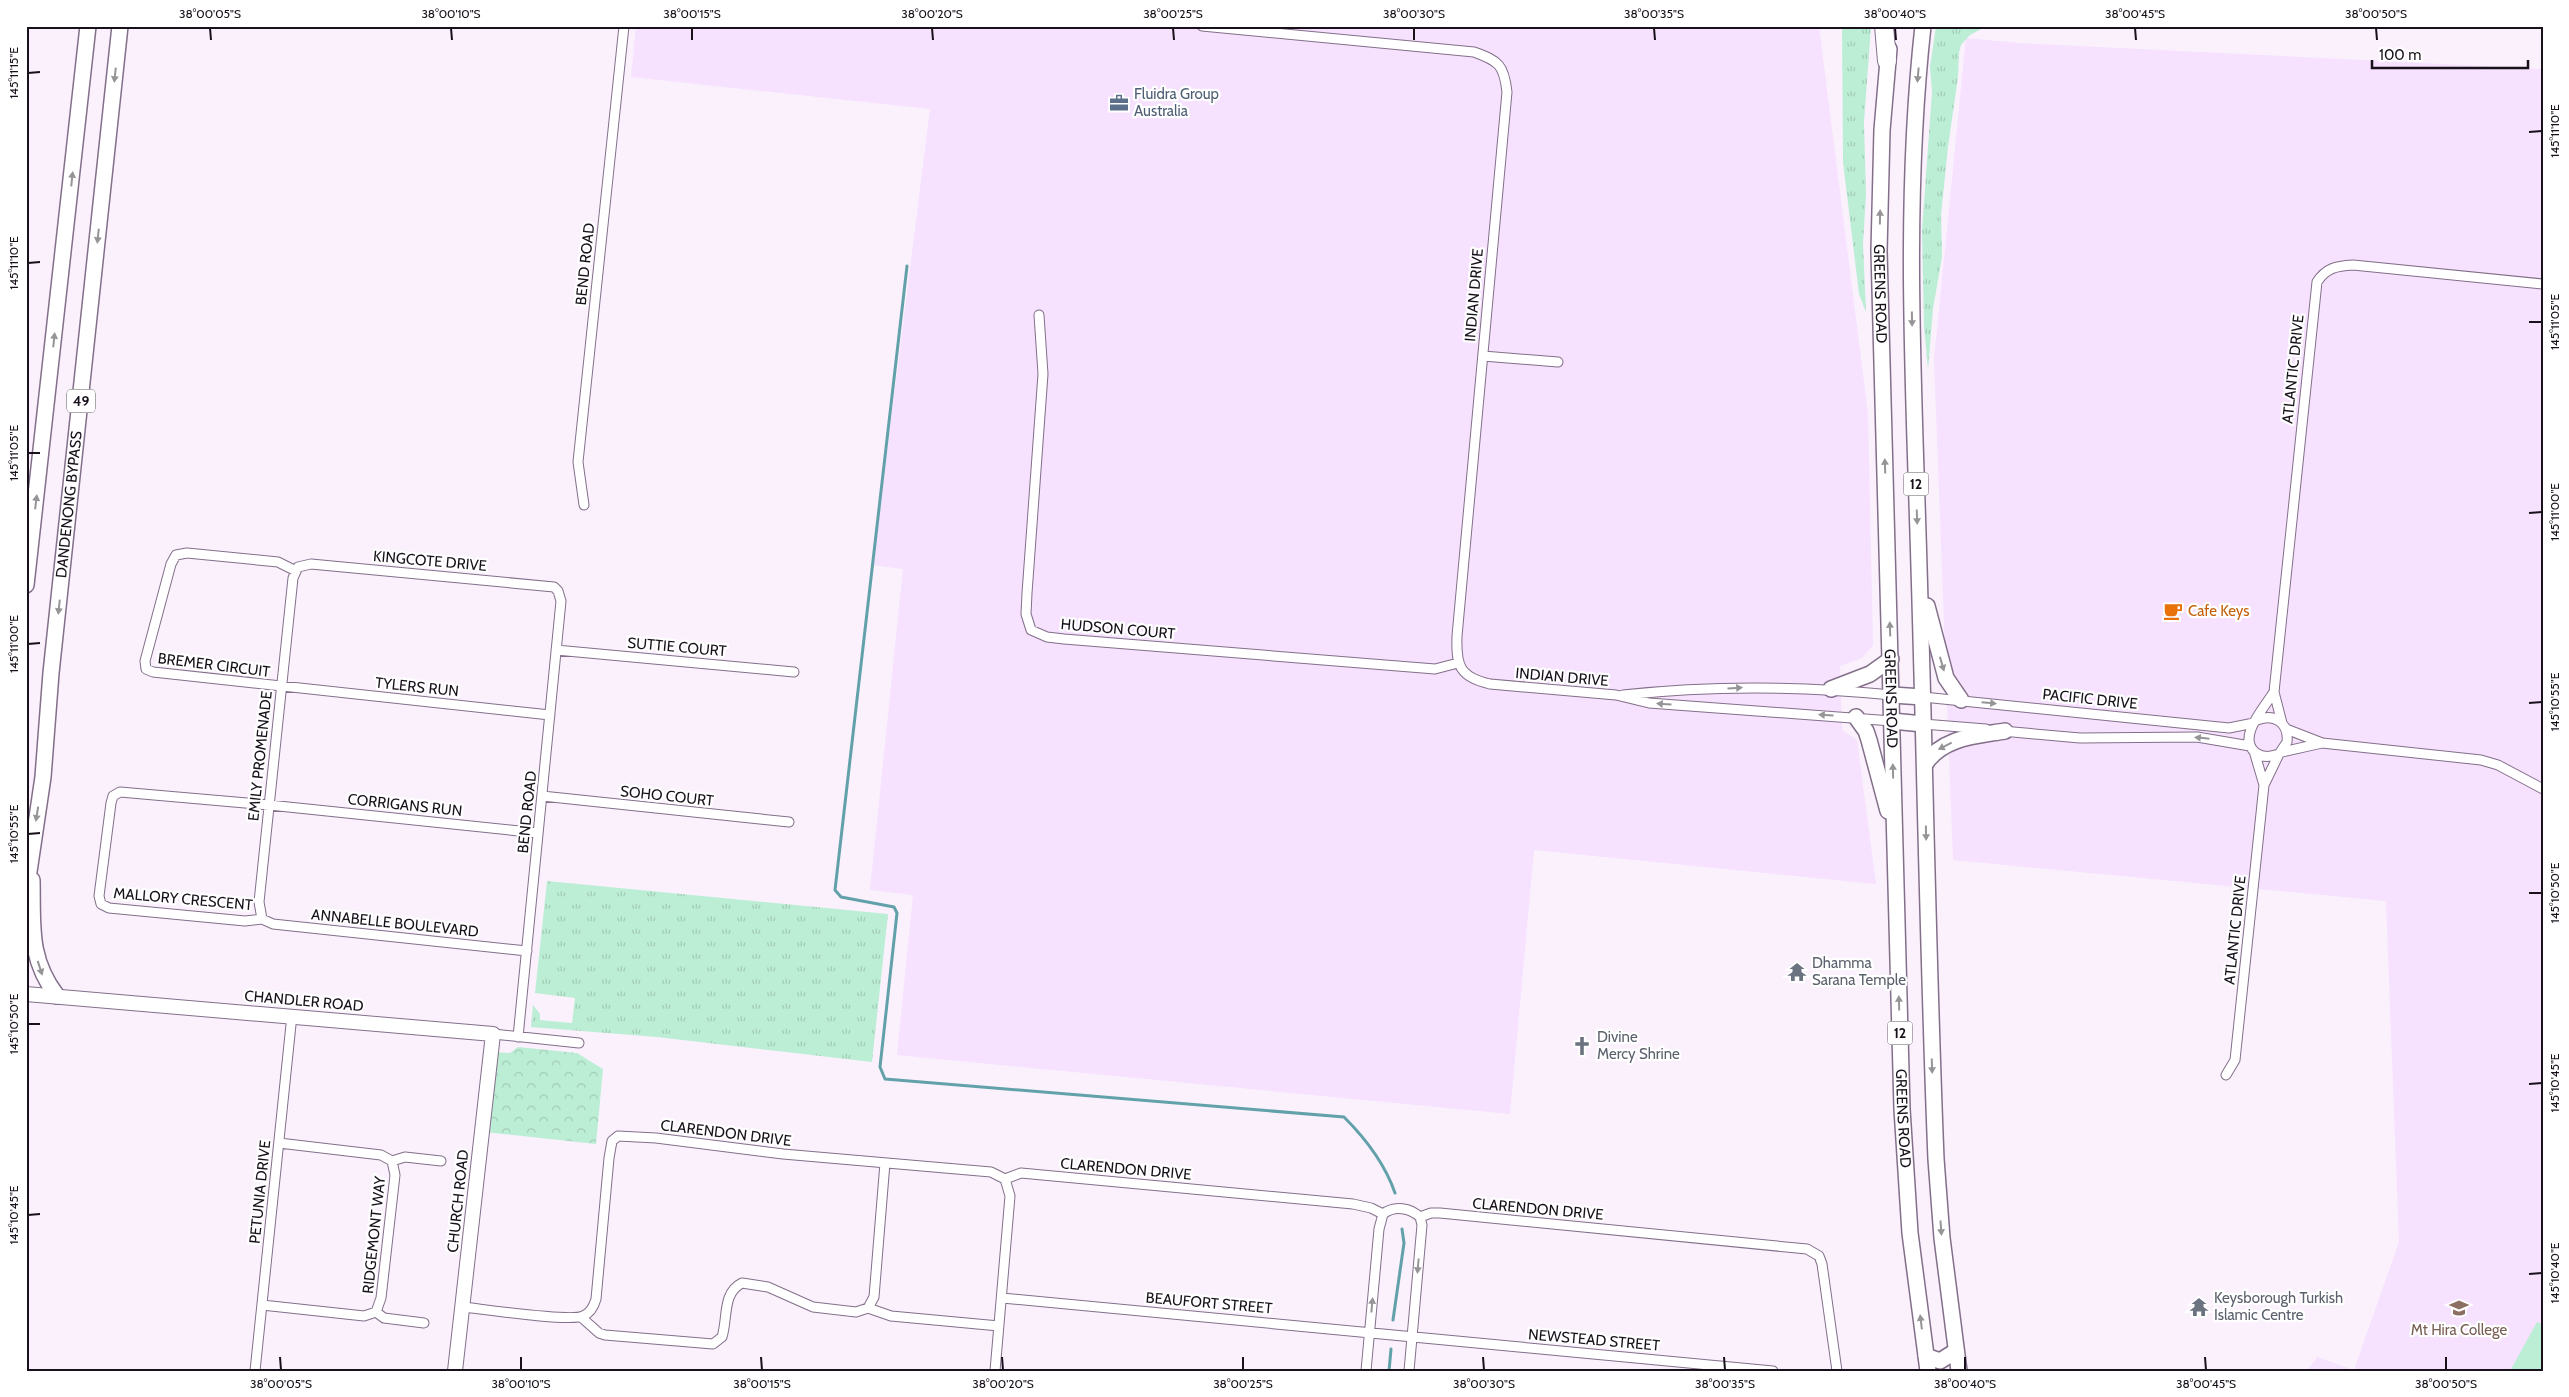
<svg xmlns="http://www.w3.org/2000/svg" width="2569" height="1397" font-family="Cabin,sans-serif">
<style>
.built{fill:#f6e1fe}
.grass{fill:url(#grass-tufts)}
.forest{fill:url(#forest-crowns)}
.garden{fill:#bceed5}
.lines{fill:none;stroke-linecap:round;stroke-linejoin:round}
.stream{stroke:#62a1a9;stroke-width:3}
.minor-casing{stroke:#836f8a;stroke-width:11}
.secondary-casing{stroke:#836f8a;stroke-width:16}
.primary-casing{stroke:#836f8a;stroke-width:18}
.trunk-casing{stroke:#836f8a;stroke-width:18}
.motorway-casing{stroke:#836f8a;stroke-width:20}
.minor{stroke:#fff;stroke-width:9}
.secondary{stroke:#fff;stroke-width:14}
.primary{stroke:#fff;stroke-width:15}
.trunk{stroke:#fff;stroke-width:15}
.motorway{stroke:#fff;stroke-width:18}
.oneway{fill:#979498}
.ticks{fill:none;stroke:#18111b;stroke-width:2}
.labels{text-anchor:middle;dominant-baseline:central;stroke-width:4.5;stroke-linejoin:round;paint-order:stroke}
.shield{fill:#fff;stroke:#5d585f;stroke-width:1}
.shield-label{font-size:14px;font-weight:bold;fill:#18111b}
.service-label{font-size:15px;fill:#4e5e75;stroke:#fff;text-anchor:start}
.street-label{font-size:15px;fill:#18111b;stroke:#fff}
.food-label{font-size:15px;fill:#c56008;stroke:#fff;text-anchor:start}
.worship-label{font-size:15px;fill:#5b616d;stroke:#fff;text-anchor:start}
.education-label{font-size:15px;fill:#785e54;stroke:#fff}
.neatline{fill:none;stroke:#18111b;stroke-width:2}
.ticks-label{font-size:12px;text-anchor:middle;fill:#18111b}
</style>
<defs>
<pattern id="grass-tufts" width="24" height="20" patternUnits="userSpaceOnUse" patternTransform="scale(1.25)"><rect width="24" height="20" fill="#bceed5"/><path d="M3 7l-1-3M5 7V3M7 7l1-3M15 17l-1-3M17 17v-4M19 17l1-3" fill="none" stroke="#a1cbb6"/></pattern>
<pattern id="forest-crowns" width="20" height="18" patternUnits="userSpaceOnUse" patternTransform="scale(1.25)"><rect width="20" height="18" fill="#bceed5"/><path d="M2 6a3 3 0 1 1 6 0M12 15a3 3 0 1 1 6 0" fill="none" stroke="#a1cbb6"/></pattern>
</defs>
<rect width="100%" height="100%" fill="#faf1fd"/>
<!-- built -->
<path class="built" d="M636 26H1819L1868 414 1873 645 1862 658 1840 666 1842 730 1857 740 1876 884 1534 850 1510 1114 897 1055 913 895 870 890 903 569 873 565 930 109 631 77Z
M1966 38 2019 43 2543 69V1371H2307L2317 1357 2354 1370 2399 1242 2386 901 1953 860 1934 359Z"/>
<!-- grass -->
<path class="grass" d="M1842 26 1871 27 1864 122 1866 194 1863 244 1866 312 1859 294 1843 162Z
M1936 26H1987L1970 35 1961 45 1959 53 1958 77 1948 147 1941 215 1942 257 1933 309 1928 370 1924 327 1922 230 1932 92 1930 67Z
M547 881 888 914 872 1062 657 1037 531 1027 533 1005 540 1014V1020L572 1023 575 998 535 993Z"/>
<!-- forest -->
<path class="forest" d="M518 1047 577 1053 603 1069 596 1144 484 1132 493 1052 510 1053Z"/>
<!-- garden -->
<path class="garden" d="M2537 1322 2543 1325V1371H2510Z"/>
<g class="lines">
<!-- stream -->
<path class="stream" d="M907 266 835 890 841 897 894 907 897 913 880 1067 885 1079 1344 1117C1366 1139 1385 1164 1395 1193
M1393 1320 1404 1243 1402 1229
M1389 1371 1391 1349"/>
<!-- minor casing -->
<g class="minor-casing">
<path id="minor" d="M1202 26 1474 52C1499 61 1504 65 1507 92L1457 636C1456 665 1459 677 1490 684L1616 695 1649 703 1892 721
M1039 315 1043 374 1027 593 1026 614 1031 630 1047 637 1064 639 1435 669 1458 663
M1483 356 1558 362
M584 505 578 462 624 26
M296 571 278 562 187 553 176 555 171 564 145 661 146 669 153 672 550 715
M556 650 794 672
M1623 695C1713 685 1802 686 1892 695
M1923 697 2229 728 2254 723
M2257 720C2275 713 2289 723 2287 742L2279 754C2271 757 2263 758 2256 753 2236 738 2264 708 2274 692
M2282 723 2274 692 2317 282C2326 268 2336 266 2353 265L2543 284
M1923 724 1986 729
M2286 729 2322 743
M2002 731 2080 738 2197 737 2250 746
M2254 751 2264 785
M2282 752 2322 743 2481 760 2498 765 2543 789
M542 796 789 822
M262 919 259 902 293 578 298 567 311 564 554 587 558 591 561 601 518 1037
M527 951 273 924 262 919 245 921 109 908 101 904 99 896 111 803 113 796 120 792 269 805 538 833
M493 1034 579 1043
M2226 1075 2235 1060 2264 785 2279 754
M279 1143 381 1155 392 1161
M392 1161 405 1157 441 1161
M1005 1179 1021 1173 1353 1204 1371 1208 1383 1214
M1383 1214C1395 1205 1410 1208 1420 1217
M1420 1217 1431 1213H1440L1807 1249 1819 1256 1822 1264 1837 1371
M1002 1298 1773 1371
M262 1305 364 1316 376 1312
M463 1307C482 1309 570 1322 583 1316 591 1313 594 1306 596 1299L609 1158 612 1141 618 1136 656 1138 783 1154 991 1172 1005 1179
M868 1308 891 1316 999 1326
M376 1312 381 1298 395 1175 392 1161
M376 1312 384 1318 424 1323
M581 1317 599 1333 605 1335 713 1344 722 1337C728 1318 722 1293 742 1283L768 1287 813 1307 856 1312 868 1308 874 1297 885 1163
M255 1371 292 1015
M995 1371 1010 1196 1005 1179
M1366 1371 1379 1229 1383 1214
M1409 1371 1422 1225 1420 1217"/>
</g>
<!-- secondary casing -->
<g class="secondary-casing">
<path id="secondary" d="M26 994 493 1034 455 1371"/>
</g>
<!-- primary casing -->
<g class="primary-casing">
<g id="primary">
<path d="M1923 26C1903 206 1914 387 1919 567 1925 764 1928 962 1936 1159L1942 1238 1959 1371"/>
<path id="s1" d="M1889 49 1882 130 1879 251 1902 1109 1910 1233 1928 1371"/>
<path d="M1927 606 1946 678 1961 700"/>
<path d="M1831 689 1870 674 1891 659"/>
<path d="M1892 695 1923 697"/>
<path d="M1856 717 1866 731 1869 740 1888 811"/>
<path d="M1892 721 1923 724"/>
<path d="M1925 764C1943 737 1976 736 2005 731"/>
<path d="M1926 1356 1940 1361 1956 1351"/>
</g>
</g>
<!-- trunk casing -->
<g class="trunk-casing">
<g id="trunk">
<path d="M26 585 88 26"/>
<path d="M32 880C33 925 28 958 57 996"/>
<path id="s2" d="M26 892 43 777 51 673 120 26"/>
</g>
</g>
<!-- motorway casing -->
<g class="motorway-casing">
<path id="motorway" d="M1884 26 1887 61"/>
</g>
<!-- minor -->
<use href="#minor" class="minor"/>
<!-- secondary -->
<use href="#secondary" class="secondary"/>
<!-- primary -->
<use href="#primary" class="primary"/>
<!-- trunk -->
<use href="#trunk" class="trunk"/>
<!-- motorway -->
<use href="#motorway" class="motorway"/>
</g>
<!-- one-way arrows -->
<defs><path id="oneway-solid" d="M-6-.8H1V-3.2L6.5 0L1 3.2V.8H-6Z" transform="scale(1.25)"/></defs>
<g class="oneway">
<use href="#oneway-solid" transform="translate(115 75) rotate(96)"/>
<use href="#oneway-solid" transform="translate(1918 75) rotate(95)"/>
<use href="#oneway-solid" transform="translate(72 179) rotate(-84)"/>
<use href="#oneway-solid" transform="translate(1880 217) rotate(-89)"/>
<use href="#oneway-solid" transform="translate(98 236) rotate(96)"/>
<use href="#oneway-solid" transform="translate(1912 319) rotate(89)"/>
<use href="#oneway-solid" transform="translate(54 340) rotate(-84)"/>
<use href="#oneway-solid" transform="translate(1885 466) rotate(-92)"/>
<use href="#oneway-solid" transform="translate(36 502) rotate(-83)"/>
<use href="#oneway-solid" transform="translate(1917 517) rotate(88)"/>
<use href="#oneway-solid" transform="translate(59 607) rotate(96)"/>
<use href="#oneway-solid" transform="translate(1890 629) rotate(-92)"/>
<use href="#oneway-solid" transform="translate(1942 664) rotate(74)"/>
<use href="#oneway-solid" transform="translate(1735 688) rotate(-3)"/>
<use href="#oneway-solid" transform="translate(1989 703) rotate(5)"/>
<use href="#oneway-solid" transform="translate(1664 704) rotate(-176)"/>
<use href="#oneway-solid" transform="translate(1826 715) rotate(-176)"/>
<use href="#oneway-solid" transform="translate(2202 738) rotate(-174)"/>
<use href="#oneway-solid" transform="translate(1945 746) rotate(153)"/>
<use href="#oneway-solid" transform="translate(1893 771) rotate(-91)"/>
<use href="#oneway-solid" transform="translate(37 814) rotate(99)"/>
<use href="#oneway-solid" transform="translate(1926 833) rotate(89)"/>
<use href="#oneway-solid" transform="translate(40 968) rotate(72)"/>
<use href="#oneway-solid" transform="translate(1899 1003) rotate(-92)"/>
<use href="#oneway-solid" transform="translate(1932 1066) rotate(88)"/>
<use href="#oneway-solid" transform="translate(1941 1228) rotate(86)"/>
<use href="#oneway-solid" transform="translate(1418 1266) rotate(95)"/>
<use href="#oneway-solid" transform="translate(1372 1305) rotate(-85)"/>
<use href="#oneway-solid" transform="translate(1921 1322) rotate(-97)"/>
</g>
<!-- ticks -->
<path class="ticks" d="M210 28 211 40M451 28 452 40M692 28V40M932 28 933 40M1173 28 1174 40M1414 28V40M1654 28 1655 40M1895 28 1896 40M2135 28 2136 40M2376 28 2377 40M28 73 40 72M2529 132 2542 131M28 263 40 262M2529 322H2542M28 453H40M2529 513 2542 512M28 644 40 643M2529 703 2542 702M28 834 40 833M2529 893H2542M28 1024H40M2529 1084 2542 1083M28 1215 40 1214M2529 1274 2542 1273M280 1357 281 1370M521 1357V1370M761 1357 762 1370M1002 1357 1003 1370M1243 1357V1370M1483 1357 1484 1370M1724 1357 1725 1370M1965 1357V1370M2205 1357 2206 1370M2446 1357V1370"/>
<!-- icons -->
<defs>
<g id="office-bare" transform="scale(1.5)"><path d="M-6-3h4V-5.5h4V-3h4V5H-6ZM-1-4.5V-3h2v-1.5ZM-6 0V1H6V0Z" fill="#5c6f8a" stroke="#fff" stroke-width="2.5" paint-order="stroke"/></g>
<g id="cafe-bare" transform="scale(1.5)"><path d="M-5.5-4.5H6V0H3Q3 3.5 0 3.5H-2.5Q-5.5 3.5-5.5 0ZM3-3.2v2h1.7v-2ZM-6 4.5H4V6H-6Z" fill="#e8710a" stroke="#fff" stroke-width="2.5" paint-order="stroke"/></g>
<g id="temple-bare" transform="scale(1.5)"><path d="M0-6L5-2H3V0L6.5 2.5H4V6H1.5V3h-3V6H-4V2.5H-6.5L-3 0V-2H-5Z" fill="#6b7280" stroke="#fff" stroke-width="2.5" paint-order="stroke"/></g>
<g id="church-bare" transform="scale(1.5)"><path d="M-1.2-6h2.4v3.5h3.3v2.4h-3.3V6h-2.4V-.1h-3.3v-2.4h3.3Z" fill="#6b7280" stroke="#fff" stroke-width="2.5" paint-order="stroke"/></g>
<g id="school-bare" transform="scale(1.5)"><path d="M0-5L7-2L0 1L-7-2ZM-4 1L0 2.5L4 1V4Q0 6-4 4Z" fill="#8d6e63" stroke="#fff" stroke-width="2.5" paint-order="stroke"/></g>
</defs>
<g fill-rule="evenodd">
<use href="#office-bare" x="1119" y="103"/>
<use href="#cafe-bare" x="2173" y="611"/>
<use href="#temple-bare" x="1797" y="972"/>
<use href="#church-bare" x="1582" y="1046"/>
<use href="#temple-bare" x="2199" y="1307"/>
<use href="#school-bare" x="2459" y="1308"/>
</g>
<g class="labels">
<!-- shield labels -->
<g class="shield">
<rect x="67" y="389.5" width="28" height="23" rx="4"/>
<rect x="1903.5" y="472.5" width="25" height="23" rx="4"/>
<rect x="1887.5" y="1021.5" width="25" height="23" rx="4"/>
</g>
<g class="shield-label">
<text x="81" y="401">49</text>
<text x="1916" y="484">12</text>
<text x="1900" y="1033">12</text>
</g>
<!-- service labels -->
<g class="service-label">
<text x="1134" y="94">Fluidra Group<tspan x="1134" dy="17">Australia</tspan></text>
</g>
<!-- street labels -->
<g class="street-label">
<text transform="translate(585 264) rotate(-84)">BEND ROAD</text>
<text stroke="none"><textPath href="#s1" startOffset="245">GREENS ROAD</textPath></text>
<text transform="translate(1474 295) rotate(-85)">INDIAN DRIVE</text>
<text transform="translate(2293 369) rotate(-84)">ATLANTIC DRIVE</text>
<text stroke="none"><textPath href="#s2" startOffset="390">DANDENONG BYPASS</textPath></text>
<text transform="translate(430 561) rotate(5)">KINGCOTE DRIVE</text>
<text transform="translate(1118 629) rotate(5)">HUDSON COURT</text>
<text transform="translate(677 647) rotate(5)">SUTTIE COURT</text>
<text transform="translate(214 665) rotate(7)">BREMER CIRCUIT</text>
<text transform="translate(1562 677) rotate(5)">INDIAN DRIVE</text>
<text transform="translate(417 687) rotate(6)">TYLERS RUN</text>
<text stroke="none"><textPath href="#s1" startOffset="650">GREENS ROAD</textPath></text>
<text transform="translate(2090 699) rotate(6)">PACIFIC DRIVE</text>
<text transform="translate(260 756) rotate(-84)">EMILY PROMENADE</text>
<text transform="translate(667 796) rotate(6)">SOHO COURT</text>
<text transform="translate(405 805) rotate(6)">CORRIGANS RUN</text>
<text transform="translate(527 812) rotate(-84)">BEND ROAD</text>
<text transform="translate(183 899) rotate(5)">MALLORY CRESCENT</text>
<text transform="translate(395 923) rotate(6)">ANNABELLE BOULEVARD</text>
<text transform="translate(2235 930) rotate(-84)">ATLANTIC DRIVE</text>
<text transform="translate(304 1001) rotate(5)">CHANDLER ROAD</text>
<text stroke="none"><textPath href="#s1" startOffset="1070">GREENS ROAD</textPath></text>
<text transform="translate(726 1133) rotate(7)">CLARENDON DRIVE</text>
<text transform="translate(1126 1169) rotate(5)">CLARENDON DRIVE</text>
<text transform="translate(260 1192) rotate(-84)">PETUNIA DRIVE</text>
<text transform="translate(458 1201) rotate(-84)">CHURCH ROAD</text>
<text transform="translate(1538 1209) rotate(5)">CLARENDON DRIVE</text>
<text transform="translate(374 1235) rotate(-84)">RIDGEMONT WAY</text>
<text transform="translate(1209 1303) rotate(5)">BEAUFORT STREET</text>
<text transform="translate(1594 1340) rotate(5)">NEWSTEAD STREET</text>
</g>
<!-- food labels -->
<g class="food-label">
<text x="2188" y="611">Cafe Keys</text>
</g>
<!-- worship labels -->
<g class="worship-label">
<text x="1812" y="963">Dhamma<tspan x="1812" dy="17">Sarana Temple</tspan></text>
<text x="1597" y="1037">Divine<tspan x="1597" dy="17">Mercy Shrine</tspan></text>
<text x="2214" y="1298">Keysborough Turkish<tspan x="2214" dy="17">Islamic Centre</tspan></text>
</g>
<!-- education labels -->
<g class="education-label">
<text x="2459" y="1330">Mt Hira College</text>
</g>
</g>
<!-- border -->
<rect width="2569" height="1397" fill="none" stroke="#ffffff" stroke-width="55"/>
<!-- scale -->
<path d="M2372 60v8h156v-8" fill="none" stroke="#18111b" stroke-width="2.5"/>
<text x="2379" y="60" font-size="15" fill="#18111b" stroke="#ffffff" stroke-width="4" paint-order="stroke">100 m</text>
<rect x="28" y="28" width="2514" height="1342" class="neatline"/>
<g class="ticks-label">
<text x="210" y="18">38°00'05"S</text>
<text x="451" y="18">38°00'10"S</text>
<text x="692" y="18">38°00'15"S</text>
<text x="932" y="18">38°00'20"S</text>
<text x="1173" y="18">38°00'25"S</text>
<text x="1414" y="18">38°00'30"S</text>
<text x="1654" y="18">38°00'35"S</text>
<text x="1895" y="18">38°00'40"S</text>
<text x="2135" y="18">38°00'45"S</text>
<text x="2376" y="18">38°00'50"S</text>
<text transform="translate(14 73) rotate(-90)" y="4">145°11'15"E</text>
<text transform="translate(2555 131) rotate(-90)" y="4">145°11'10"E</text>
<text transform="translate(14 263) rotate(-90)" y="4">145°11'10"E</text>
<text transform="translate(2555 322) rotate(-90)" y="4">145°11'05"E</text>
<text transform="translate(14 453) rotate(-90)" y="4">145°11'05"E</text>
<text transform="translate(2555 512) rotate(-90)" y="4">145°11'00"E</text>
<text transform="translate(14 644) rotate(-90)" y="4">145°11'00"E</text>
<text transform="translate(2555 702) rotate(-90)" y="4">145°10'55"E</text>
<text transform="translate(14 834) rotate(-90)" y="4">145°10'55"E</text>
<text transform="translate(2555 893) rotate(-90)" y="4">145°10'50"E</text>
<text transform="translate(14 1024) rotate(-90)" y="4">145°10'50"E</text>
<text transform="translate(2555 1083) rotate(-90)" y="4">145°10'45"E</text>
<text transform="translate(14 1215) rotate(-90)" y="4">145°10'45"E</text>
<text transform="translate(2555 1273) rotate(-90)" y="4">145°10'40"E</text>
<text x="281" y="1388">38°00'05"S</text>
<text x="521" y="1388">38°00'10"S</text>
<text x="762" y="1388">38°00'15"S</text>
<text x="1003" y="1388">38°00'20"S</text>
<text x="1243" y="1388">38°00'25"S</text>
<text x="1484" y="1388">38°00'30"S</text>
<text x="1725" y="1388">38°00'35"S</text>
<text x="1965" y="1388">38°00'40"S</text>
<text x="2206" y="1388">38°00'45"S</text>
<text x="2446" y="1388">38°00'50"S</text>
</g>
</svg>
